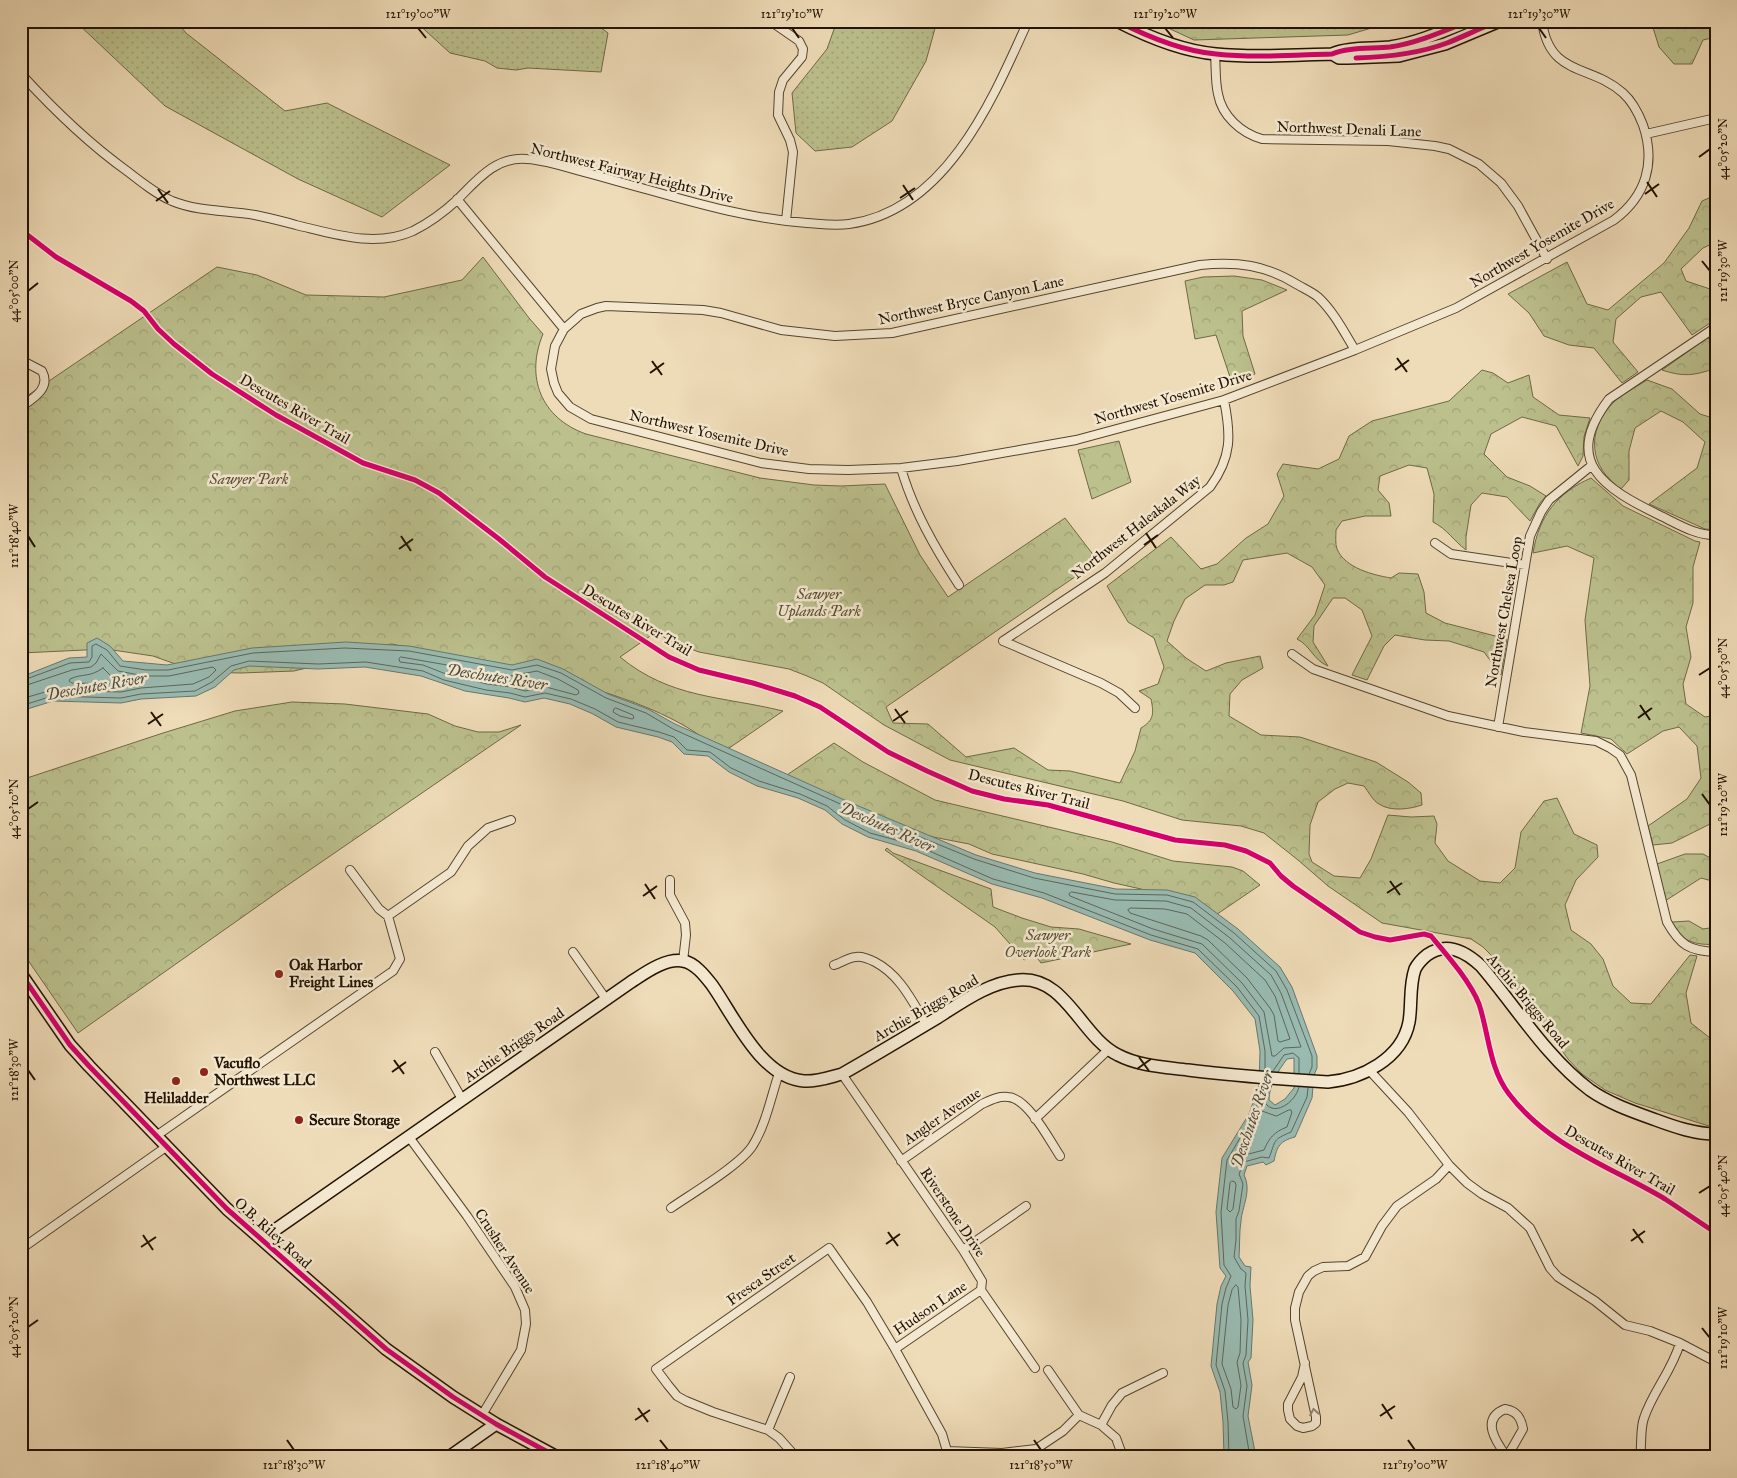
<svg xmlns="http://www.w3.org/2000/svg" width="1737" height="1478" font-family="'IM FELL Great Primer',serif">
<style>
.grass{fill:url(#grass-dots);stroke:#6e6946}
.forest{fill:url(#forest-crowns);stroke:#6e6946}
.water{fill:#99bbb2;stroke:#69776b;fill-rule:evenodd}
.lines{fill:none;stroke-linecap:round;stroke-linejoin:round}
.shore{stroke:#5e6659;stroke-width:1}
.street-casing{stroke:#55442e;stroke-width:10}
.secondary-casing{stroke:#221200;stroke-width:14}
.street{stroke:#f4e8d0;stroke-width:8}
.secondary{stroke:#f4e8d0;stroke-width:11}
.cycleway-casing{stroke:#f4e8d0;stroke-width:8}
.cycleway{stroke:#d6006c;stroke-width:5}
.oneway{stroke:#968872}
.ticks{fill:none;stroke:#221200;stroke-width:2}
.poi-dot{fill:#8f2418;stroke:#f4e8d0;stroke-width:2}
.labels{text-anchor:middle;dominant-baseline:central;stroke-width:5;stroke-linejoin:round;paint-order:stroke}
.street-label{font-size:15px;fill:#221200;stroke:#f4e8d0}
.park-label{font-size:15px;font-style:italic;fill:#584f31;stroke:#f4e8d0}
.poi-label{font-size:15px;font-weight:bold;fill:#221200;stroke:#f4e8d0;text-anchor:start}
.water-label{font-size:16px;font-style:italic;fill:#4c4d3e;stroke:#f4e8d0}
.neatline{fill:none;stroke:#221200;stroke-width:2}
.ticks-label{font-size:12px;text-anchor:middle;fill:#221200}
</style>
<defs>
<pattern id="grass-dots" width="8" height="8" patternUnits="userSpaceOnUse" patternTransform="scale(1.25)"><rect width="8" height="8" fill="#bbc08d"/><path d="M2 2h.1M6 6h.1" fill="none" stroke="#a0a478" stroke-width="1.8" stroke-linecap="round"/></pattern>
<pattern id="forest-crowns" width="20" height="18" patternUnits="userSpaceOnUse" patternTransform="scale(1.25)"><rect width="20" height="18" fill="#bbc08d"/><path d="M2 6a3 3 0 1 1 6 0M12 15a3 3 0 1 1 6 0" fill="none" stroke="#a0a478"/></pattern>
</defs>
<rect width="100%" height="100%" fill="#eedbb7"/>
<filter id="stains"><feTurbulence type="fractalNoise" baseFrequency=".004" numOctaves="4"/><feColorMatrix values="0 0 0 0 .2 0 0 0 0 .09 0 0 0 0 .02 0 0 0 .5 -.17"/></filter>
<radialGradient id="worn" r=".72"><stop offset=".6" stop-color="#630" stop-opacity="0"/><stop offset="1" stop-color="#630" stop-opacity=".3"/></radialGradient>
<!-- grass -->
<path class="grass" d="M75 21H176L186 33 285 111 327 103 450 165 382 217 298 179 165 106Z
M415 21H592L608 33 601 72 528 68 516 70 497 68 485 61 450 53Z
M837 21H937L926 61 892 121 852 147 815 151 796 133 792 93 827 49Z"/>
<!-- forest -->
<path class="forest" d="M1153 21H1395L1348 35 1194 40Z
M1651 21H1716V37L1703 40 1692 64H1674L1659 47Z
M1716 195V242L1703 248 1681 269 1686 281 1716 291V319L1692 335 1661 292 1641 297 1616 319 1613 342 1638 372 1622 383 1594 348 1569 345 1544 336 1529 313 1508 294 1567 262 1587 304 1608 310 1664 263 1689 228 1702 201Z
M483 257 529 318 543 334C525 377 541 418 586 434L760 478 814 485 841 486 885 484 920 555 948 597 1065 518 1098 561 886 707 893 723 928 724 966 757 1014 748 1048 770 1070 771 1120 783 1135 751 1141 728C1154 720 1154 714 1151 699L1139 691 1158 684 1164 667 1154 638 1128 622 1107 586 1171 537 1201 569 1217 564 1246 538 1268 524 1284 496 1277 474 1283 464 1318 469 1339 459 1349 436 1372 421 1449 401 1482 370 1493 373 1508 383 1529 375 1533 397 1559 415 1590 418 1584 437 1583 456 1578 466 1556 426 1522 417 1491 434 1484 454 1507 477 1530 486 1546 496 1540 503 1530 521 1507 497 1482 493 1471 505 1466 537V550C1454 541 1447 529 1433 522L1434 494 1427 468 1409 465 1380 476 1378 490 1389 503 1391 516H1365L1342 521 1336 530C1336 535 1335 544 1337 549 1345 568 1373 575 1391 578L1399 573 1418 574 1424 592 1426 613 1445 623 1507 639 1501 675 1484 652 1449 641 1425 640 1395 635 1384 646 1367 680 1352 675 1372 636 1362 610 1345 598H1333L1314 626 1313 642 1328 666C1313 660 1311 646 1297 639L1315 615 1325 585 1312 567 1287 553 1243 560 1233 582 1224 585H1205L1185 599 1174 621 1167 641 1186 658 1206 671 1226 663 1260 656 1263 668 1242 680 1230 694 1229 716 1261 735 1300 737 1376 762 1408 782 1421 793 1422 805C1410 809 1391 812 1379 804 1373 801 1368 791 1364 786L1348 783 1335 789 1318 802 1310 825 1309 854 1312 862 1334 876 1360 878 1371 859 1388 815 1411 817 1434 816 1437 824 1435 843 1448 861 1480 881 1500 883 1515 868 1521 832 1544 801 1557 798 1574 834 1597 845 1598 857 1576 880 1565 905 1571 930 1591 944 1603 959 1613 986 1631 1003 1651 1004 1690 955 1697 956 1686 993 1691 1023 1710 1038 1716 1036V1125L1709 1126 1635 1103 1605 1090 1582 1074 1568 1059 1496 960 1483 947 1471 939 1382 923 1328 886 1298 860 1264 833 1241 826 1182 820 1123 801 950 760 884 725 823 683 807 676 789 669 699 652 670 641 656 632 620 657C671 699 722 696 783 711L722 753C689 723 649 707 607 693L392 644 366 647 336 661 294 671 241 673 198 672 153 656 106 649 21 653V400L217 267 257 275 306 295 384 297 462 280Z
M1234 276 1262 280 1287 290 1242 311 1243 336 1255 374 1232 383 1216 335 1195 339 1185 281 1203 277Z
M1707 338 1716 342V368C1694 376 1683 377 1662 370Z
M1647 380 1672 389 1700 414 1716 419V530L1705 529 1649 504 1697 468 1705 442 1683 422 1661 411 1635 428 1629 451V480L1621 489C1589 467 1586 432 1612 404 1621 394 1636 387 1647 380Z
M1119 441 1131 482 1092 499 1078 450Z
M1591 478 1623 506 1695 541 1700 542 1693 567V603L1686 627 1691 657 1683 684 1686 704 1705 717 1716 715V821L1672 843 1653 845 1648 826 1687 799 1701 778 1697 746 1679 727 1663 731 1627 754 1611 739 1581 733 1590 686 1585 620 1594 558 1567 546 1533 553C1539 516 1557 493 1591 478Z
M292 702 345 704 428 714 455 726 478 732H499L521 725 285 887 78 1033 21 950V780L163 733 235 711Z
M834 743 863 762 935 800 1112 842 1173 861 1232 867 1243 871 1260 885 1204 923 1167 899 1141 889 1114 883 1083 874 992 854 969 844 928 836 784 777Z
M887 848 893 853 991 889 993 907 1022 918 1051 927 1079 929 1131 944 1041 963 1034 954 1024 960 995 927 885 850Z
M1685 854H1703L1716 861V882L1701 878 1665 901 1657 864Z
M1689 921 1703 929 1716 927V944C1697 946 1679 941 1672 922Z"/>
<!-- water -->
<path class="water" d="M97 638 110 646 123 661 167 665 252 648 346 642 409 646 512 665 537 659 563 669 608 694 648 709 675 724 849 802 976 855 1035 873 1116 889 1167 890 1195 897 1238 929 1280 967 1292 987 1317 1056V1068L1314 1075 1312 1098 1295 1137C1280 1141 1277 1146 1274 1161L1266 1165 1263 1162 1247 1166 1244 1175C1252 1191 1242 1207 1241 1221 1239 1233 1240 1245 1239 1257L1245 1266 1251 1267 1250 1286 1253 1320 1251 1358 1248 1362 1252 1385 1248 1416 1256 1457H1224L1223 1422 1220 1392 1211 1366 1217 1304 1221 1286 1226 1276 1220 1268 1216 1212 1222 1158 1249 1114 1259 1086 1260 1051 1255 1019 1233 991 1195 953 1150 940 1042 898 992 884 916 851 868 837 842 824 825 810 798 798 757 786 729 772 708 756 684 754 672 742 658 737 616 727 593 714 570 704 544 698 525 702 509 698 465 691 421 676 365 667 318 669 249 666 234 670 215 687 196 696 141 699 121 703 53 701 21 711V677L69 658 87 657V643ZM1294 1058V1088L1285 1099 1275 1105 1269 1100C1269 1085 1278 1071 1287 1059Z"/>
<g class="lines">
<!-- shore -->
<path class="shore" d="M401 657 510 676 537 671 558 679 578 690 579 693 576 695 546 687 525 691 511 687 487 684 446 674 423 665 400 662 399 659Z
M103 668 111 676 119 680 120 684 72 683 69 681 70 679C83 673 89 678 103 668Z
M21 681 70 663 89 662 92 657V646L96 644 107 650 120 666 146 670H168L253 653 345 648 409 651 512 670 537 665 561 673 606 698 646 713 673 729 847 807 974 859 1034 878 1115 894 1167 895 1193 902 1234 933 1276 971 1287 990 1312 1056V1067L1309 1074
M21 687 72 670 91 667 96 663 101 654 118 671 145 676H169L213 667 216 670 209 677 193 684 141 688 121 692 52 690 21 699
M21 706 52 696 121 698 141 694 195 691 212 682 231 666 249 661 318 664 366 662 423 671 444 680 486 690 510 693 525 697 545 693 571 699 595 709 618 722 659 732 674 737 687 750 710 752 731 768 759 781 800 794 827 806 845 820 870 833 918 846 993 879 1044 893 1151 935 1198 949 1237 987 1259 1016 1265 1051V1071
M616 708 633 715 634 718 632 719 620 716 613 712 614 709Z
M1072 892 1115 900 1166 901 1191 908 1230 938 1271 975 1281 993 1301 1047 1284 1048 1275 1056H1272L1264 1012 1242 983 1202 944 1153 929 1070 896 1069 894Z
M1131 908 1165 909 1187 914 1225 943 1265 980 1275 996 1290 1039 1280 1042 1278 1041 1274 1015 1270 1008 1247 978 1208 940 1201 936 1130 913 1128 910Z
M1273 1071 1284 1055 1293 1053 1299 1058V1073
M1289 1110H1291L1292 1112 1287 1127C1274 1132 1269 1138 1264 1150L1241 1156H1239L1238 1153 1262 1111 1276 1116Z
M1232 1181 1235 1182 1236 1185 1233 1209 1230 1212 1227 1209 1230 1183Z
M1236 1285 1238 1287 1241 1320 1240 1353 1237 1362 1241 1385 1238 1407 1236 1409 1233 1407 1231 1389 1222 1364 1228 1305 1232 1290Z
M1229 1457 1228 1422 1225 1391 1216 1365 1222 1304 1226 1288 1231 1276 1224 1265 1221 1212 1227 1160 1253 1116 1259 1099H1263C1272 1120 1296 1102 1299 1087
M1250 1457 1243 1416 1247 1386 1243 1363 1246 1355 1248 1320 1245 1286 1246 1273 1241 1269 1234 1257 1236 1240V1219L1239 1211 1243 1184 1239 1174 1244 1162 1262 1157 1269 1158C1276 1140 1272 1140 1291 1132L1307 1097 1308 1088"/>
<!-- street casing -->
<g class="street-casing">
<path id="street" d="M770 21 799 41 803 49 802 57 783 80 779 92 778 115 790 140 793 152 786 221
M1215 54C1216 67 1215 81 1218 94 1222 116 1241 133 1262 139L1388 141 1435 146 1449 149 1479 164 1501 183 1518 206 1547 259
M21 74C54 110 88 143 127 171 141 182 156 194 172 201 199 212 227 210 255 215 269 218 282 221 296 225 334 234 375 248 413 231 429 223 444 212 457 200 477 180 496 156 527 159 544 160 563 166 580 171 603 177 626 184 649 190 702 205 753 219 807 223 822 224 835 226 849 224 946 211 993 99 1028 21
M1646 134 1716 118
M457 199 564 329
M1716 327 1609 399C1561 462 1604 488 1659 515 1676 523 1696 536 1716 535
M1355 350C1344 332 1334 312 1318 297 1312 292 1305 289 1298 285 1266 265 1237 261 1200 265L892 333 835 336 781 330 721 313 703 310 606 306 597 308 581 314 564 329 555 346 551 369 554 383 558 393 570 407 591 419 761 463 809 469 848 470 901 468 957 461 1076 440 1224 400 1355 350 1456 308 1614 220C1646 196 1656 163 1643 125 1638 112 1633 102 1623 93 1591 64 1549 77 1542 21
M21 360 42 371C51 388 34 398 21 407
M901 468C913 510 935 548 959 585
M1435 543 1451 554 1525 565
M1003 641 1105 573 1210 487C1232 457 1231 435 1224 400
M1003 641 1101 683 1119 693 1135 708
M1292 654 1313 669 1448 716 1524 732 1596 741 1610 748 1620 755 1631 775 1667 922C1680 945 1689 951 1716 952
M1498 727 1530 536 1541 512 1549 500 1591 466
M670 880V895L685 923 686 935 683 961
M388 916 451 872 468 846 488 828 511 820
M573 952 606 999
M834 965C841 963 849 957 856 957 862 956 869 959 875 962 900 975 912 1001 926 1024
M435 1052 462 1099
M1370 1071 1408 1112 1449 1165 1467 1183 1482 1194 1508 1208 1530 1228 1550 1268 1558 1277 1595 1301 1625 1325 1650 1331 1680 1343 1716 1362
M842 1074 963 1250 982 1281 981 1290 1035 1368
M1035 1119 1108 1050
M156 1136 393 971 400 959 388 916 379 909 350 870
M409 1137 467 1216 515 1287 525 1310 526 1324 521 1350 482 1415
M901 1161 982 1104C991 1100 998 1096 1008 1097 1028 1098 1050 1141 1060 1156
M671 1208C691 1194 742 1164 753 1145 766 1124 771 1097 779 1073
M21 1249 166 1147
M963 1250 1026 1206
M895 1349 981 1290
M1305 1363 1302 1377 1288 1404V1410L1290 1419 1297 1426 1303 1428 1312 1426 1316 1423V1417L1295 1320V1308L1299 1292 1308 1276 1314 1271 1323 1267 1348 1266 1365 1257 1382 1226 1397 1206 1436 1179 1449 1165
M1048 1370 1079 1415 1101 1425 1116 1438 1123 1457
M1505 1409C1517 1411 1521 1418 1523 1429L1507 1457C1496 1442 1480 1419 1505 1409Z
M1101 1425 1112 1405 1122 1393 1163 1373
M768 1430 790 1377
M947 1451 1002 1453 1036 1449 1063 1431 1079 1415
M796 1457 779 1438 768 1430 713 1412 686 1401 677 1396 668 1385 656 1369 829 1248 867 1302 895 1349 942 1434 947 1451
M1640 1457C1642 1444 1640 1429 1644 1418 1653 1391 1672 1371 1680 1343"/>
</g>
<!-- secondary casing -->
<g class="secondary-casing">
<path id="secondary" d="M1117 21C1148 37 1181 51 1216 54 1254 58 1294 55 1332 54 1347 47 1373 49 1390 47 1417 43 1444 31 1469 21
M1334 55 1339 58H1348L1399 56 1445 44 1500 21
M21 974 70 1045 89 1066 227 1209 386 1349 453 1397 496 1424 557 1457
M262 1239 631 982C645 973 665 958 683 961 695 963 705 976 712 985 734 1016 761 1078 804 1081 817 1082 830 1077 842 1074 874 1056 905 1037 937 1018 961 1003 989 982 1019 980 1066 976 1081 1037 1118 1055 1139 1066 1164 1067 1188 1070 1234 1076 1281 1079 1328 1082 1361 1079 1402 1059 1409 1022 1412 1005 1409 986 1415 969 1418 963 1422 959 1427 955 1447 941 1466 952 1481 966 1516 1007 1547 1058 1590 1090 1610 1104 1634 1112 1656 1120 1675 1127 1695 1134 1716 1134
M449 1457 496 1424"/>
</g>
<!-- street -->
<use href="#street" class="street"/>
<!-- secondary -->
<use href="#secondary" class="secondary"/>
<!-- cycleway casing -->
<g class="cycleway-casing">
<path id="cycleway" d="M1117 21C1148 37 1181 51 1216 54 1254 58 1294 55 1332 54 1347 47 1373 49 1390 47 1417 43 1444 31 1469 21
M1356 58C1387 57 1418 54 1447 43 1465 36 1482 27 1500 21
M21 230 56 257 131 301 144 311 158 329 174 344 212 374 276 415 363 463 415 480 439 493 499 539 545 577 669 657 699 670 753 683 795 696 820 707 888 752 927 771 972 791 1004 799 1048 805 1175 840 1225 845 1246 851 1270 863 1281 876 1293 886 1360 932 1375 937 1390 940 1424 934 1431 936C1447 955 1470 981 1479 1004 1489 1034 1489 1068 1509 1094 1548 1146 1611 1167 1665 1199 1682 1210 1699 1222 1716 1233
M21 974 70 1045 89 1066 227 1209 386 1349 453 1397 496 1424 557 1457"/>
</g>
<!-- cycleway -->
<use href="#cycleway" class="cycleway"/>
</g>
<!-- one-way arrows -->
<defs><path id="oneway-chevron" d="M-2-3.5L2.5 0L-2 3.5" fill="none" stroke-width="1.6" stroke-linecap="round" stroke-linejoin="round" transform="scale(1.25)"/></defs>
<use class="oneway" href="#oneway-chevron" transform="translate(1314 1412) rotate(-99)"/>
<!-- ticks -->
<path class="ticks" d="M418 28 426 38M792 28 799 38M1165 28 1173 38M1539 28 1546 38M1699 157 1710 149M1647 182 1657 197M903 185 913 200M158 189 168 203M1645 194 1659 184M900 198 915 188M156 201 170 191M1702 261 1710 271M28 291 38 283M1397 358 1407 372M652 361 662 375M1395 370 1409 360M650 373 664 363M1146 533 1156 548M28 536 35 547M401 536 411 551M1144 545 1158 535M399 549 413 539M1699 675 1710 668M1640 705 1650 720M895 709 905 723M151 712 161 726M1638 718 1652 708M893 721 908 711M148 724 163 714M1702 794 1710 805M28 809 38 802M1390 881 1400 895M645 884 655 899M1387 893 1402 883M643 896 657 886M1139 1057 1149 1071M394 1060 404 1074M1137 1069 1151 1059M28 1070 35 1080M392 1072 406 1062M1699 1193 1710 1186M1633 1229 1643 1243M888 1232 898 1246M143 1235 153 1250M1631 1241 1645 1231M886 1244 900 1234M141 1247 156 1237M28 1327 38 1320M1702 1328 1710 1338M1382 1404 1392 1419M638 1408 648 1422M1380 1416 1395 1406M635 1420 650 1410M287 1440 294 1450M660 1440 668 1450M1034 1440 1041 1450M1408 1440 1415 1450"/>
<!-- markers -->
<g class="poi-dot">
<circle cx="279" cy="974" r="5"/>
<circle cx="204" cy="1072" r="5"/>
<circle cx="176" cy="1081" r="5"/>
<circle cx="299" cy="1120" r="5"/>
</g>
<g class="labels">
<!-- street labels -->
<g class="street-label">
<text transform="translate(1349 129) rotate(2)">Northwest Denali Lane</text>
<text transform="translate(632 173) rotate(14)">Northwest Fairway Heights Drive</text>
<text transform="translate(1542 243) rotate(-30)">Northwest Yosemite Drive</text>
<text transform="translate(971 300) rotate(-12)">Northwest Bryce Canyon Lane</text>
<text transform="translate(1173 397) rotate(-16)">Northwest Yosemite Drive</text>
<text transform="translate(295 409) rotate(30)">Descutes River Trail</text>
<text transform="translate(709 433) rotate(13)">Northwest Yosemite Drive</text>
<text transform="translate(1136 527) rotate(-38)">Northwest Haleakala Way</text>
<text transform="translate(1504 612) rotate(-80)">Northwest Chelsea Loop</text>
<text transform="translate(637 620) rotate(31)">Descutes River Trail</text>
<text transform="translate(1029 789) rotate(14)">Descutes River Trail</text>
<text transform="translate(1528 1001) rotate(50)">Archie Briggs Road</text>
<text transform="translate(926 1008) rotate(-30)">Archie Briggs Road</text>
<text transform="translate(514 1045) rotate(-35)">Archie Briggs Road</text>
<text transform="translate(942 1116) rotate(-34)">Angler Avenue</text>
<text transform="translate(1620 1160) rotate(30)">Descutes River Trail</text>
<text transform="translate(953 1212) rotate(56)">Riverstone Drive</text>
<text transform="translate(273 1233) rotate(42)">O.B. Riley Road</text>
<text transform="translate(505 1251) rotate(57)">Crusher Avenue</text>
<text transform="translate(761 1279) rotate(-35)">Fresca Street</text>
<text transform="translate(930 1308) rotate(-34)">Hudson Lane</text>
</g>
<!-- park labels -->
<g class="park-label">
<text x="249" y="479">Sawyer Park</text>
<text x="819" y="594">Sawyer<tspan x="819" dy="17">Uplands Park</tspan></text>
<text x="1048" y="935">Sawyer<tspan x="1048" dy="17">Overlook Park</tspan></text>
</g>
<!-- poi labels -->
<g class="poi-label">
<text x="289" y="965">Oak Harbor<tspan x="289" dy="17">Freight Lines</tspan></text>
<text x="214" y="1063">Vacuflo<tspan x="214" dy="17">Northwest LLC</tspan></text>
<text x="176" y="1098" text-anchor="middle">Heliladder</text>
<text x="309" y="1120">Secure Storage</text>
</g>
<!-- water labels -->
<g class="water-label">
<text transform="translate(497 677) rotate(9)">Deschutes River</text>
<text transform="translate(96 686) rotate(-10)">Deschutes River</text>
<text transform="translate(887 827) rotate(24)">Deschutes River</text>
<text transform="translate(1252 1119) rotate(-71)">Deschutes River</text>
</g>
</g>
<!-- margin -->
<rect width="1737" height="1478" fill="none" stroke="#eedbb7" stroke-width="55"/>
<rect x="28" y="28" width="1682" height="1422" class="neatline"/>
<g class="ticks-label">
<text x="418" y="18">121°19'00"W</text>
<text x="792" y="18">121°19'10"W</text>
<text x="1165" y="18">121°19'20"W</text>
<text x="1539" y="18">121°19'30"W</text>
<text transform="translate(1723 149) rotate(-90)" y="4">44°05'20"N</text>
<text transform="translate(1723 271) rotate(-90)" y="4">121°19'30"W</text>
<text transform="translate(14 291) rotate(-90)" y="4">44°05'00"N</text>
<text transform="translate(14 536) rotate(-90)" y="4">121°18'40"W</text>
<text transform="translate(1723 668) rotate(-90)" y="4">44°05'30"N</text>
<text transform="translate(1723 805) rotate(-90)" y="4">121°19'20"W</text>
<text transform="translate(14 809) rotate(-90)" y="4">44°05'10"N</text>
<text transform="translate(14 1070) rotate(-90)" y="4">121°18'30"W</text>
<text transform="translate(1723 1186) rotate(-90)" y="4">44°05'40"N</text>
<text transform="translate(14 1327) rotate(-90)" y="4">44°05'20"N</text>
<text transform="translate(1723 1338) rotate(-90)" y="4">121°19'10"W</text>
<text x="294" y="1469">121°18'30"W</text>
<text x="668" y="1469">121°18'40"W</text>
<text x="1041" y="1469">121°18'50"W</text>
<text x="1415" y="1469">121°19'00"W</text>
</g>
<rect width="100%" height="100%" filter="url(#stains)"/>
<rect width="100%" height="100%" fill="url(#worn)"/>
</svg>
